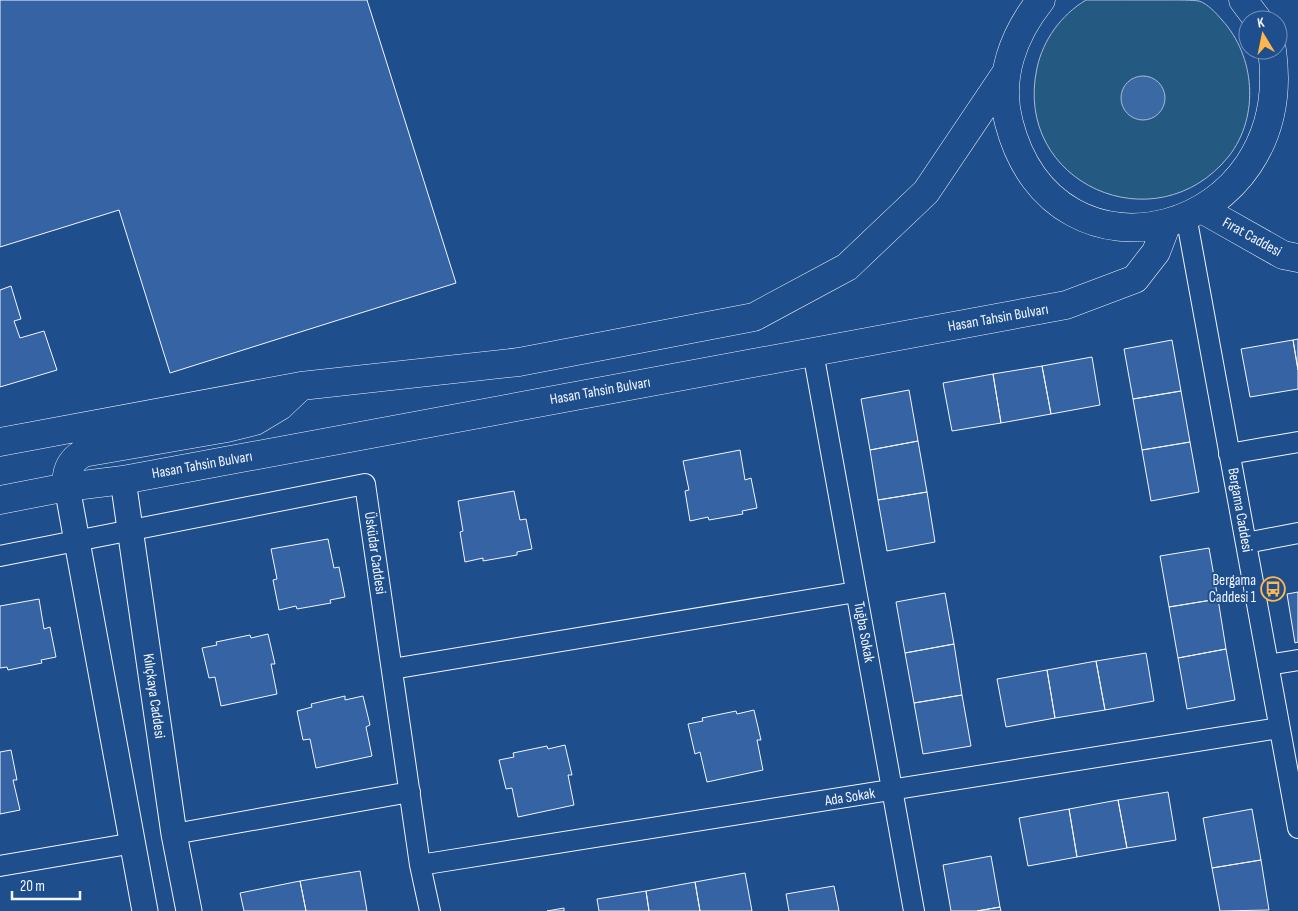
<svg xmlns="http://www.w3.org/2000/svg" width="1298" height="911" font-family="'Sofia Sans Condensed',sans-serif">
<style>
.green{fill:#245a82;stroke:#a8bbd7}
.water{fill:#3b69a3;stroke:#a8bbd7}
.building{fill:#3563a3;stroke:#f2f6ff}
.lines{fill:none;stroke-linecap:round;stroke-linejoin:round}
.minor-casing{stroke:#f2f6ff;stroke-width:22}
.tertiary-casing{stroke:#f2f6ff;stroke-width:27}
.primary-casing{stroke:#f2f6ff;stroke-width:29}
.minor{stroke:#1f4e8c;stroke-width:20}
.tertiary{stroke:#1f4e8c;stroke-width:25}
.primary{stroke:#1f4e8c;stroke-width:28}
.labels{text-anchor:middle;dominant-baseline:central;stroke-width:4;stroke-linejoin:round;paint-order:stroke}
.street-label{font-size:15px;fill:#f2f6ff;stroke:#1f4e8c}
.poi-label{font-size:15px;fill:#f2f6ff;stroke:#1f4e8c;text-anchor:end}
</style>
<rect width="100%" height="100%" fill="#1f4e8c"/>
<!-- green -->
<path class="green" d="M1086 0C1114 0 1141 0 1169 0 1178 0 1191 0 1199 1 1208 4 1216 13 1222 20 1255 56 1260 116 1229 156 1156 247 1012 183 1037 68 1043 40 1061 15 1086 0Z"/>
<!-- water -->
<path class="water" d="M1121 98a22 22 0 1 1 44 0a22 22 0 1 1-44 0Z"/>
<!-- building -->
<path class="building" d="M0 0H367L456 283 170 373 119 210 0 247Z
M11 286 21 319 14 321 20 338 44 331 57 370 0 387V290Z
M1298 339V370L1293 340Z
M1172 340 1181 391 1133 399 1124 349Z
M1293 340 1298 370V389L1250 397 1241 349Z
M1092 357 1100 405 1051 414 1042 366Z
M1042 366 1051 414 1001 423 993 374Z
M993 374 1001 423 952 431 943 383Z
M909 390 918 441 870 450 861 399Z
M1181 391 1190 442 1142 450 1133 399Z
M918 441 927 492 878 500 870 450Z
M1190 442 1199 492 1151 501 1142 450Z
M740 450 745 480 751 478 757 508 742 511 743 514 709 520 708 517 690 521 685 491 689 490 683 461Z
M514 491 520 520 526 519 532 549 517 552V555L483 561V558L465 562 460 532 463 531 458 501Z
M927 492 935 542 887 551 878 500Z
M328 539 334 568 339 567 345 597 330 600 331 603 297 609 296 606 279 610 273 580 277 579 271 549Z
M1209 548 1218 599 1169 607 1160 556Z
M1298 592V642L1295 643 1287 594Z
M945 593 954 644 905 653 896 602Z
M39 599 44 629 50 627 56 657 41 660 42 663 8 670 7 667 0 668V606Z
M1218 599 1226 649 1178 658 1169 607Z
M268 634 275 664H271L277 694 221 706 215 677 209 678 202 648 217 645 216 642 250 635 251 638Z
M954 644 962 695 914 703 905 653Z
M1226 649 1235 700 1187 709 1178 658Z
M1146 653 1154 701 1105 710 1096 661Z
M1096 661 1105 710 1055 718 1047 670Z
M1047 670 1055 718 1006 727 997 679Z
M962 695 971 746 923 754 914 703Z
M345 696V700L363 696 370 725 366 727 372 756 316 768 310 739 303 740 297 711 312 707 311 704Z
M754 710 761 740H757L763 770 707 782 700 752 695 754 688 724 703 721 702 718 736 711 737 714Z
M565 745 572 775H568L574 805 518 817 512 788 506 789 499 760 514 757 513 753 547 746 548 749Z
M11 750 17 780H13L20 810 0 814V752Z
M1168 792 1176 840 1127 848 1118 800Z
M1118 800 1127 848 1077 857 1069 809Z
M1069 809 1077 857 1028 866 1019 818Z
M1252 809 1261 860 1212 868 1203 818Z
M991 856 1000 907 977 911H951L943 865Z
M1261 860 1269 910 1220 911 1212 868Z
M360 871 367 911H306L300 881Z
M745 873 752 911H700L695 882Z
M300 881 306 911H244L240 893Z
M695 882 700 911H649L646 891Z
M834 886 839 911H789L786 894Z
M646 891 649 911H599L597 899Z
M1000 907 1001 911H977Z
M564 908V911H547Z"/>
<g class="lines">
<!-- minor casing -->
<g class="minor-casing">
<path id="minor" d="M1187 221 1298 828
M813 352 914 911
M1229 454 1298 442
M1246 543 1298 533
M0 556 365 484 420 865 430 911
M1268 665 1298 660
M392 669 856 592
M174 834 410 792
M420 865 1279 728
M0 866 134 843"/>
</g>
<!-- tertiary casing -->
<g class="tertiary-casing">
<path id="tertiary" d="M123 480 174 834 189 911
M67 487 145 911"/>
</g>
<!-- primary casing -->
<g class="primary-casing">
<path id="primary" d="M1041 0C1013 35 997 78 1009 123 1055 300 1298 236 1272 50
M1243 0 1258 20
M1207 212 1283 255 1298 258
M0 442 301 386 519 362 754 317 847 267 926 192 1006 73
M67 487C65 471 70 461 83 453L227 428 255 421 280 406 299 388
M0 500 67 487 123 480 1066 305 1135 279 1156 252 1166 226"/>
</g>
<!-- minor -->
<use href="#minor" class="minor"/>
<!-- tertiary -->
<use href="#tertiary" class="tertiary"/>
<!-- primary -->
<use href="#primary" class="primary"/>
</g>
<!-- icons -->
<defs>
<g id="bus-ring" transform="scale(1.25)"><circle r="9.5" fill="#1f4e8c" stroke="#ffb74d" stroke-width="1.5"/><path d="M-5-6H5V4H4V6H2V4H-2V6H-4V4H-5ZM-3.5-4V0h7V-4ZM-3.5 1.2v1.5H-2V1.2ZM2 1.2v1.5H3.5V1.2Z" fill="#ffb74d"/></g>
</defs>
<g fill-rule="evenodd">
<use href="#bus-ring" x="1273" y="589"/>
</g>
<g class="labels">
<!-- street labels -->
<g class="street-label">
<text transform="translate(1252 237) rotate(29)">Fırat Caddesi</text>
<text transform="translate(998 318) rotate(-10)">Hasan Tahsin Bulvarı</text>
<text transform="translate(600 391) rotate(-10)">Hasan Tahsin Bulvarı</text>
<text transform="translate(202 465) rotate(-10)">Hasan Tahsin Bulvarı</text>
<text transform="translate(1240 510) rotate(80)">Bergama Caddesi</text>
<text transform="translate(375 553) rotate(82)">Üsküdar Caddesi</text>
<text transform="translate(864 632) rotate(80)">Tuğba Sokak</text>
<text transform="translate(154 696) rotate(82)">Kılıçkaya Caddesi</text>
<text transform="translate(850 797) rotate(-9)">Ada Sokak</text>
</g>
<!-- poi labels -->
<g class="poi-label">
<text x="1256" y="580">Bergama<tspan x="1256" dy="17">Caddesi 1</tspan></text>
</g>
</g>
<!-- north arrow -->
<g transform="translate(1263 35) rotate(350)"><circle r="24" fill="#1f4e8c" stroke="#7391ba"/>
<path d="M0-4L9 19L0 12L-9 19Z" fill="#ffb74d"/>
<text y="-8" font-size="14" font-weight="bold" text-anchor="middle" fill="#f2f6ff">K</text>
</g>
<!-- scale -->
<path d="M12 891v8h68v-8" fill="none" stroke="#f2f6ff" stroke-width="2.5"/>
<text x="20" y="891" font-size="15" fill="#f2f6ff" stroke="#1f4e8c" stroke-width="4" paint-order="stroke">20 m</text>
</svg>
